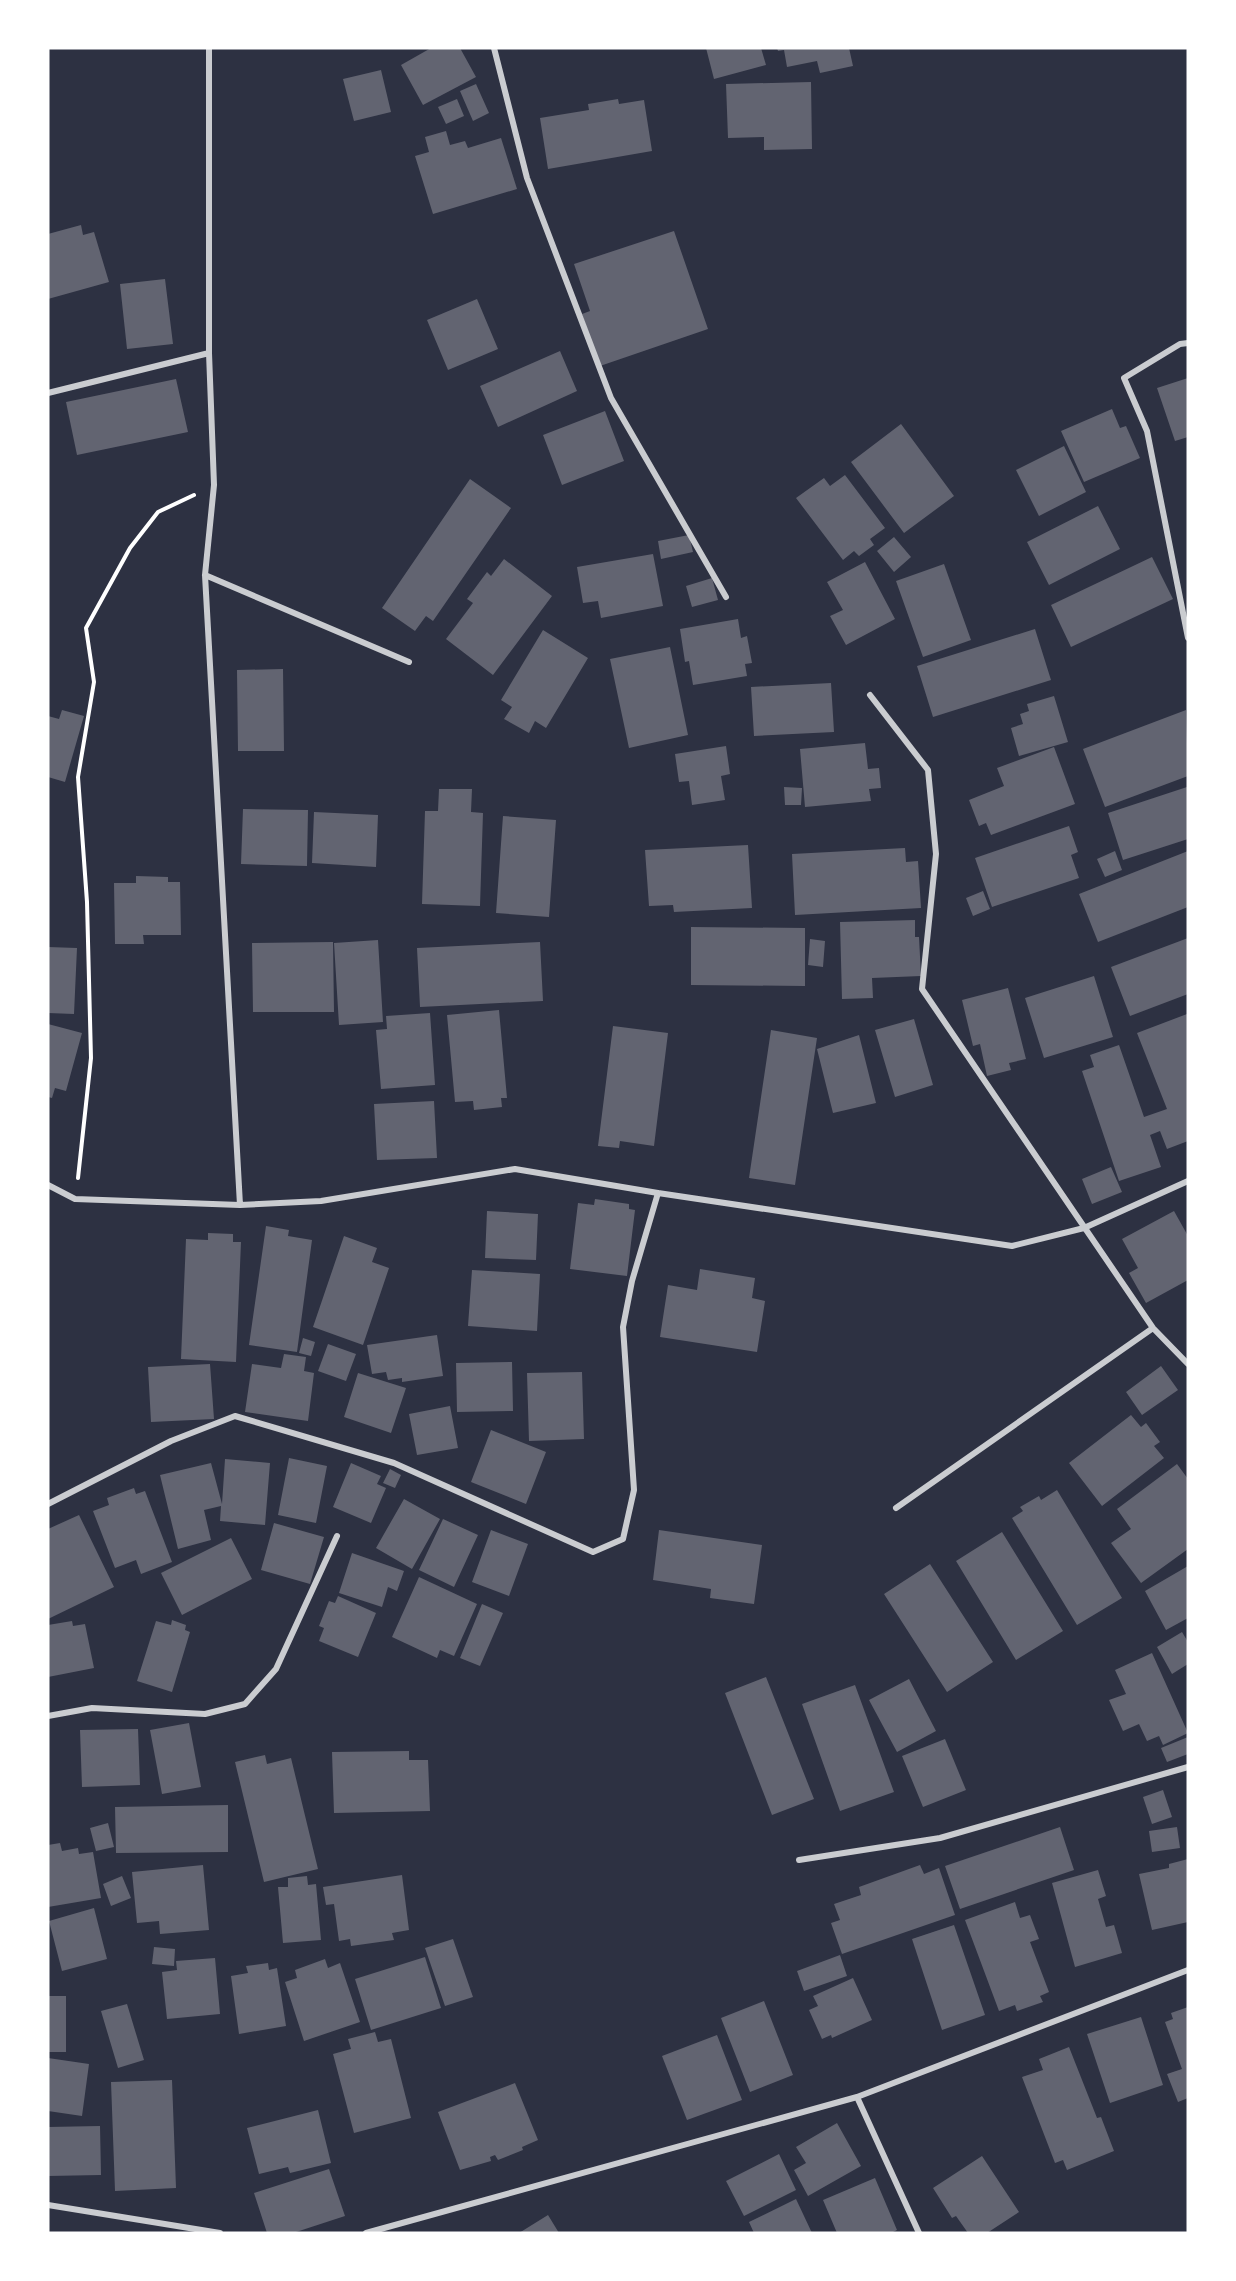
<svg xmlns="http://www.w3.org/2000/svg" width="1236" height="2281" font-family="'Source Sans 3',sans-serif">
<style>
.building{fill:#626471}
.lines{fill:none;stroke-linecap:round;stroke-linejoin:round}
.path{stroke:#fff;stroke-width:4}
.minor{stroke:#caccd0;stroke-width:6}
</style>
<rect width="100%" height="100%" fill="#2d3142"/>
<!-- building -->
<path class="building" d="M431 48H460L476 77 423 105 401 65Z
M706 48H761L766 65 714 79Z
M777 48H849L853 66 820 73 817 61 787 67 784 50 778 51Z
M381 70 391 112 354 121 343 79Z
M811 82 812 149 764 150V137L728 138 726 84Z
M476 84 489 113 473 121 460 91Z
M457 99 464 116 446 124 438 107Z
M618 99 619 104 644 100 652 151 548 169 540 118 589 110 588 104Z
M446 131 450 145 465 141 468 148 501 138 517 189 433 214 415 156 429 152 425 137Z
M81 225 83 235 94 232 109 282 48 299V234Z
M674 231 708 329 600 366 582 314 590 311 574 264Z
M165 279 173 344 127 349 120 284Z
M477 299 498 349 448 370 427 320Z
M560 351 577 391 498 427 480 386Z
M1188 378V437L1175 441 1157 388Z
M176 379 188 432 77 455 66 402Z
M1112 409 1120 428 1126 426 1140 458 1084 482 1061 431Z
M605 411 624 461 562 485 543 435Z
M901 424 954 496 904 533 851 462Z
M1064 446 1086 492 1039 516 1016 470Z
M845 475 885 528 870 539 874 545 859 556 854 551 843 560 796 498 824 478 830 486Z
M470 479 511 508 433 621 426 616 415 631 382 608Z
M1098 506 1120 549 1049 585 1027 542Z
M689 535 693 552 661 559 658 541Z
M894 537 911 557 894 572 877 551Z
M653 554 663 606 601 618 598 601 583 603 577 567Z
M1152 557 1173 599 1071 647 1051 605Z
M504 559 552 596 493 675 446 639 473 603 467 599 487 572 491 576Z
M865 562 895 619 846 645 830 616 843 610 827 582Z
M944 564 971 640 923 657 896 581Z
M712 578 718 600 692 607 686 586Z
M738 619 741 638 747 636 752 663 745 664 747 676 693 685 689 661 685 662 680 629Z
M1035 629 1051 680 933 717 917 666Z
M543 630 588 658 546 728 535 721 529 733 504 719 512 707 501 700Z
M670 647 688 735 629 748 610 659Z
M283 669 284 751H238L237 670Z
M831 683 834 732 754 736 751 687Z
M1054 696 1068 742 1019 756 1011 728 1023 724 1020 714 1029 711 1027 704Z
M62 710 84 716 65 782 48 777V716L59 719Z
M1186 710 1188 776 1105 807 1083 749Z
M865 743 868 769 879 768 881 788 869 789 871 801 805 807 800 749Z
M726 746 730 774 721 776 725 800 692 805 689 781 679 782 675 754Z
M1054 747 1075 804 991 835 986 823 979 826 969 800 1004 786 997 768Z
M784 787 802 788 801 805H785Z
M1187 787 1188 839 1123 860 1108 813Z
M439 789H472L471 812 483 813 480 906 422 904 425 811H438Z
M243 809 308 810 307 866 241 864Z
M314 812 378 815 376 867 312 863Z
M503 816 556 820 549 917 496 913Z
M1069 826 1078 852 1071 855 1079 878 992 907 975 858Z
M748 845 752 908 674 912 673 905 649 906 645 850Z
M905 848 906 862 918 861 921 908 795 915 792 854Z
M1115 851 1122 870 1105 877 1097 859Z
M1188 851V907L1098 942 1079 894Z
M136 876 168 877V882H180L181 935H143L144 944H115L114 883H136Z
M983 891 990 909 973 916 966 898Z
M915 920V937H919L921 976 872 978 873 998 842 999 840 922Z
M691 927 805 928V986L691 985Z
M1188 938V994L1130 1016 1111 967Z
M810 939 825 941 823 967 808 965Z
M378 940 383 1022 339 1025 334 943Z
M333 942 334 1012H253L252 943Z
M540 942 543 1001 420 1007 417 948Z
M48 947 77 948 74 1014 48 1013Z
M1094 976 1113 1037 1044 1058 1025 998Z
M1008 988 1026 1059 1009 1063 1011 1070 987 1076 980 1044 973 1046 962 1000Z
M499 1010 507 1098H501L502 1107 474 1110 473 1101 455 1102 447 1015Z
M430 1013 435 1085 381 1089 376 1030 387 1029 386 1016Z
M1187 1014 1188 1141 1167 1149 1160 1131 1150 1135 1161 1167 1119 1181 1082 1071 1094 1067 1090 1055 1119 1045 1144 1117 1167 1109 1137 1033Z
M914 1019 933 1085 895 1097 875 1030Z
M48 1024 82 1033 66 1091 55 1088 52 1098 48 1097Z
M613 1026 668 1033 654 1146 620 1141 619 1148 598 1146Z
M771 1030 817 1038 795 1185 749 1178Z
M859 1035 876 1103 833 1113 817 1049Z
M434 1101 437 1158 377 1160 374 1104Z
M1111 1167 1122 1192 1092 1204 1082 1179Z
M595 1199 629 1204V1209L635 1210 627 1276 570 1269 578 1203 594 1205Z
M487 1211 538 1214 536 1260 485 1258Z
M1174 1211 1188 1236V1280L1146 1303 1129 1273 1138 1268 1122 1239Z
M266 1226 289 1230 288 1236 312 1240 297 1352 249 1345Z
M208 1233 233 1234V1242H241L236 1362 181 1359 186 1239 208 1240Z
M344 1236 377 1248 372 1262 389 1268 363 1345 313 1327Z
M700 1269 755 1278 752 1298 765 1301 757 1352 660 1337 668 1285 697 1290Z
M472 1270 540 1274 537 1331 468 1326Z
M437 1335 443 1376 402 1382V1378L388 1380 386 1372 372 1374 367 1345Z
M303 1338 315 1342 311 1356 299 1353Z
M328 1344 356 1354 346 1381 318 1371Z
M284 1354 306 1357 304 1371 314 1373 308 1421 245 1412 252 1364 281 1368Z
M512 1362 513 1411 457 1412 456 1363Z
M210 1364 214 1419 151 1422 148 1367Z
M1161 1366 1178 1390 1142 1415 1126 1392Z
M582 1372 584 1439 529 1441 527 1373Z
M358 1373 406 1388 391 1433 344 1417Z
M450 1406 458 1448 417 1455 409 1414Z
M1131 1415 1141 1427 1146 1423 1160 1442 1154 1446 1164 1458 1102 1506 1069 1463Z
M491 1430 546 1452 526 1504 471 1482Z
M289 1458 327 1466 316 1523 278 1515Z
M225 1459 270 1463 265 1525 220 1521 221 1506 204 1510 211 1540 178 1549 160 1475 211 1463 222 1504Z
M351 1463 381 1476 377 1484 386 1488 371 1523 333 1507Z
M1177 1464 1188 1479V1549L1141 1583 1111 1543 1131 1529 1117 1509Z
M390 1469 401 1475 395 1488 383 1483Z
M134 1488 136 1494 145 1491 172 1562 141 1574 136 1560 115 1568 93 1511 109 1505 107 1498Z
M1057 1490 1122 1598 1077 1625 1012 1518 1023 1511 1020 1507 1039 1496 1041 1500Z
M404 1499 440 1519 412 1569 376 1548Z
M79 1515 114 1587 48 1619V1529Z
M443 1519 478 1535 454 1587 419 1570Z
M274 1523 324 1537 310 1584 261 1570Z
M491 1530 528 1544 509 1596 472 1582Z
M659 1530 762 1545 754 1604 710 1598 711 1589 653 1580Z
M1002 1532 1063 1631 1016 1660 956 1561Z
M231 1538 252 1579 182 1615 161 1573Z
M352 1553 404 1571 397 1591 388 1587 382 1607 339 1593Z
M930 1564 993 1662 947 1692 884 1594Z
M1188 1566V1618L1166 1630 1145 1591Z
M419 1577 477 1604 454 1656 440 1650 437 1658 392 1637Z
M338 1596 376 1613 358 1657 319 1641 324 1628 319 1626 329 1601 335 1603Z
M482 1604 503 1613 480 1666 460 1658Z
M172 1620 186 1625 185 1630 190 1632 172 1692 137 1681 156 1621 171 1625Z
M72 1621 73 1626 85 1624 94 1668 48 1677V1625Z
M1182 1632 1188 1642V1664L1172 1674 1157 1647Z
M1152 1653 1188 1733 1163 1745 1159 1736 1147 1741 1139 1724 1123 1731 1109 1700 1126 1694 1115 1670Z
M766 1677 814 1799 772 1815 725 1693Z
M909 1679 936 1731 897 1752 869 1700Z
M855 1685 894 1792 840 1811 802 1704Z
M189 1723 201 1787 162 1794 150 1730Z
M138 1729 140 1785 82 1787 80 1730Z
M1188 1737V1754L1167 1762 1161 1748Z
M945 1739 966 1790 923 1807 902 1756Z
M409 1751V1760H428L430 1811 334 1813 332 1752Z
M265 1755 267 1764 291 1758 318 1869 264 1882 235 1762Z
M1163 1790 1172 1817 1152 1824 1143 1797Z
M228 1805V1852L116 1853 115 1807Z
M108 1823 114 1847 96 1851 90 1828Z
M1060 1827 1074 1870 960 1909 945 1866Z
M1177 1827 1180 1848 1152 1852 1149 1831Z
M60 1843 62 1851 78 1848 79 1854 93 1852 101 1898 48 1907V1845Z
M1188 1859V1922L1152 1930 1139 1874 1169 1868V1864Z
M203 1865 209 1930 160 1934 159 1921 137 1923 132 1872Z
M920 1865 924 1874 939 1868 955 1915 842 1954 831 1923 840 1920 834 1904 861 1895 859 1887Z
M1098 1870 1106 1896 1098 1899 1106 1927 1114 1925 1122 1953 1075 1967 1052 1883Z
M402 1875 409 1930 392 1933 394 1940 351 1946 350 1939 339 1941 334 1904 326 1905 323 1887Z
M122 1876 131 1898 111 1906 103 1884Z
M307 1876 308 1885 316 1884 321 1940 283 1943 278 1887H288V1878Z
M1015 1902 1020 1918 1030 1915 1039 1939 1030 1942 1049 1992 1040 1996 1043 2002 1017 2011 1015 2005 999 2011 965 1920Z
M94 1908 107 1959 62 1971 49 1921Z
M954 1925 985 2015 942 2030 912 1939Z
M453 1939 473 1997 445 2006 425 1948Z
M154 1947 175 1949 174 1966 152 1964Z
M840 1955 847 1976 804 1991 797 1971Z
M425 1957 441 2008 371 2030 355 1979Z
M215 1958 220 2014 167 2019 162 1972 177 1970 176 1961Z
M325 1959 328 1968 340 1963 360 2022 304 2041 285 1982 297 1978 295 1970Z
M268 1963 269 1970 277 1968 286 2026 239 2034 231 1976 248 1973 246 1966Z
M853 1978 872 2020 832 2038 831 2035 822 2039 809 2010 818 2006 813 1996Z
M48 1996H66V2052H48Z
M764 2001 793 2075 750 2092 721 2018Z
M127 2004 144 2060 118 2068 101 2011Z
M1188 2007V2098L1178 2102 1167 2074 1182 2069 1165 2022 1173 2019 1171 2013Z
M1141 2017 1163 2085 1110 2103 1087 2034Z
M375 2032 378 2042 391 2039 411 2118 354 2133 333 2054 351 2049 348 2039Z
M717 2035 742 2100 687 2120 662 2056Z
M1069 2047 1097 2118 1101 2117 1114 2151 1067 2170 1063 2160 1055 2163 1022 2077 1043 2070 1039 2059Z
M48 2058 89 2064 82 2116 48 2111Z
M172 2080 176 2188 115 2191 111 2082Z
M515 2083 538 2140 522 2147 523 2150 498 2160 495 2155 490 2157 491 2161 460 2170 438 2112Z
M318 2110 331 2163 290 2173 288 2167 259 2174 247 2128Z
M837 2123 861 2166 808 2196 794 2170 806 2163 796 2147Z
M100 2126 101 2175 48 2176V2127Z
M779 2154 796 2190 744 2216 726 2181Z
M982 2156 1019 2212 987 2233H968L956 2216 952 2218 933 2188Z
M329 2169 345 2216 293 2233H267L254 2193Z
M875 2178 897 2230 891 2233H837L823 2200Z
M796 2199 812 2233H754L749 2222Z
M548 2215 559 2233H519Z"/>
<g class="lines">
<!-- path -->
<path class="path" d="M78 1178 91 1058 87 902 78 777 94 682 86 628 130 548 158 512 194 495"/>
<!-- minor -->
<path class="minor" d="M209 48V353L214 485 205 575 240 1205
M494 48 527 178 611 398 726 597
M1188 343 1180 344 1124 378 1147 431 1188 638
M48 393 209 353
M205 575 409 662
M870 695 928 770 936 854 922 989 1153 1328 1188 1364
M48 1185 75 1199 240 1205 321 1201 515 1169 658 1193 1012 1246 1084 1228 1188 1181
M48 1504 171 1441 235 1416 394 1463 593 1552 623 1539 634 1490 623 1327 632 1281 658 1193
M896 1508 1153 1328
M48 1716 92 1708 205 1714 245 1704 276 1669 337 1536
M799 1860 940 1838 1188 1767
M857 2097 919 2233
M48 2205 220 2233
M366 2233 857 2097 1188 1970"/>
</g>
<!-- border -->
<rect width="1236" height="2281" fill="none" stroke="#ffffff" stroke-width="99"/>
</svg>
